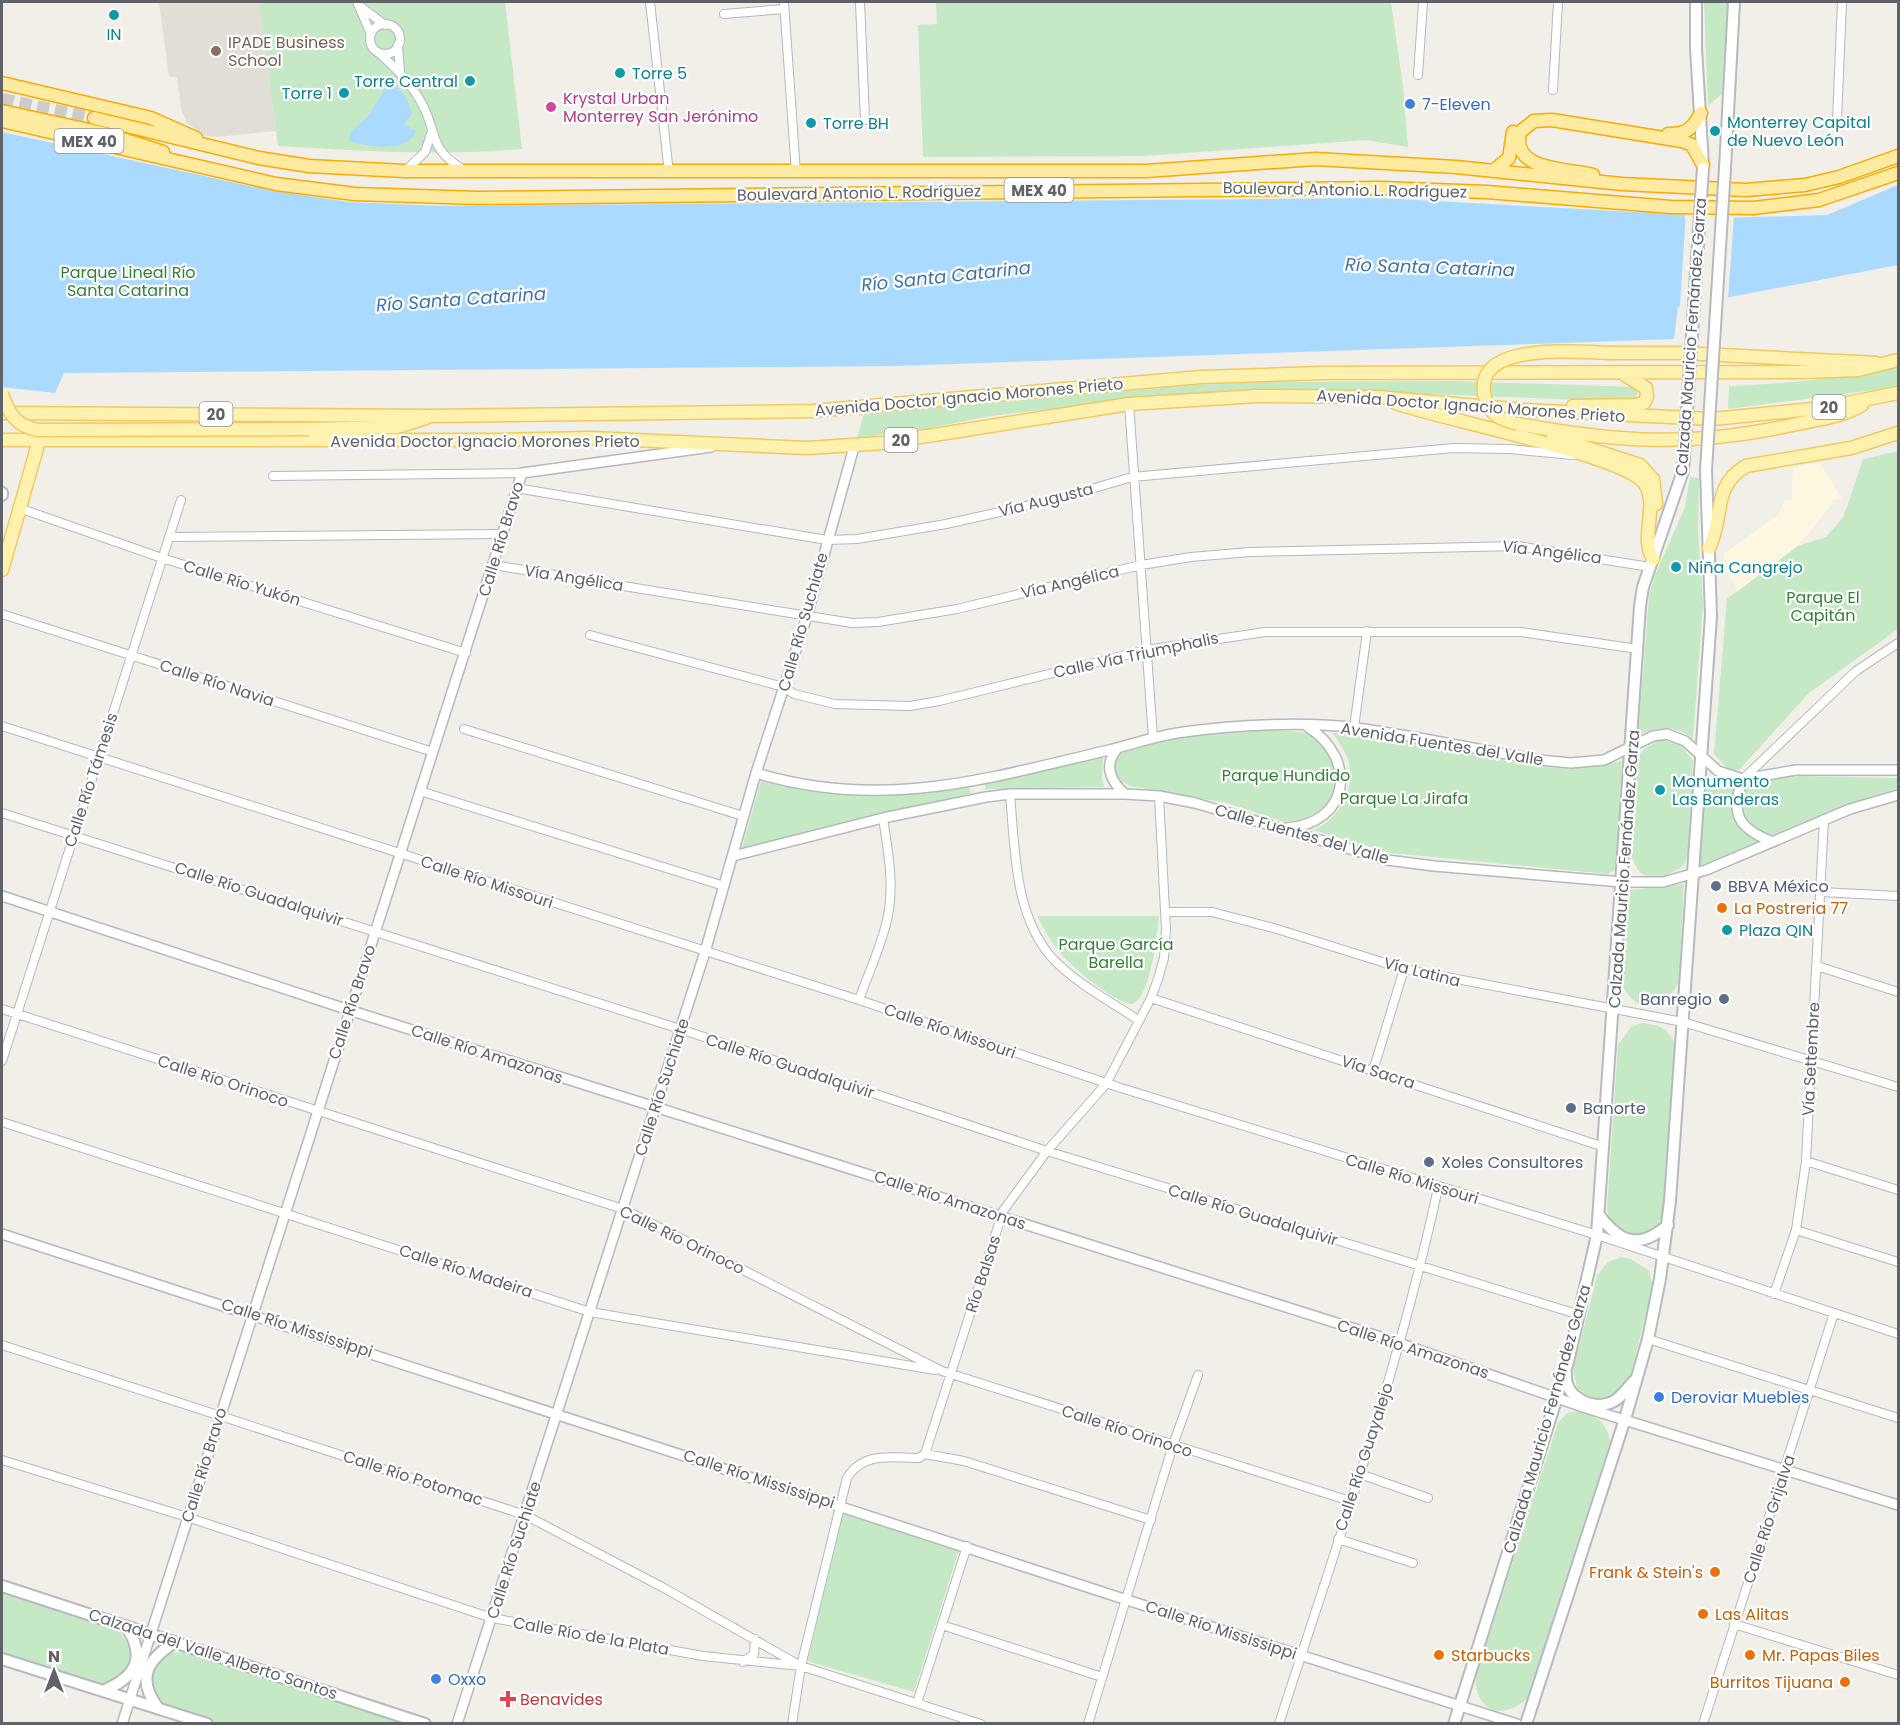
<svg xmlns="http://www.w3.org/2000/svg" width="1900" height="1725" font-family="Poppins,sans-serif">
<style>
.commercial{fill:#fef7e0}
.education{fill:#e1ded6}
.green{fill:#c5e8c5}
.water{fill:#aadaff}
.pier{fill:#f1efe8}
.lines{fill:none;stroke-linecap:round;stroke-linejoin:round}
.trunk-tunnel{stroke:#ccccc8;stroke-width:12;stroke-dasharray:12 6;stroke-linecap:butt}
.minor-casing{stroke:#b5b8bc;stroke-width:10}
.tertiary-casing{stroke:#b5b8bc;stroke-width:12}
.secondary-casing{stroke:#b6babf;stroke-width:14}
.primary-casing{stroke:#f2c960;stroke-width:15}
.trunk-casing{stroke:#f9ab00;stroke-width:15}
.minor{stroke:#fff;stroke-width:8}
.tertiary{stroke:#fff;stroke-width:9}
.secondary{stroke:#fff;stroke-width:10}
.primary{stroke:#fff2af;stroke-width:12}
.trunk{stroke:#feeaa1;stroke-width:12}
.secondary-bridge-casing{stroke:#b6babf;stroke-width:14;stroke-linecap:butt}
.primary-bridge-casing{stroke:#f2c960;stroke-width:15;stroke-linecap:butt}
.secondary-bridge{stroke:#fff;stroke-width:10}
.primary-bridge{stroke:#fff2af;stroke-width:12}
.culture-dot{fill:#0f9aa8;stroke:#fff;stroke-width:2}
.education-dot{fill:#8d6e63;stroke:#fff;stroke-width:2}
.shop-dot{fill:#3f7fe0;stroke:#fff;stroke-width:2}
.hotel-dot{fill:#d1479c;stroke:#fff;stroke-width:2}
.service-dot{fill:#5c6f8a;stroke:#fff;stroke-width:2}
.food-dot{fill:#e8710a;stroke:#fff;stroke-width:2}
.health-dot{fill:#e0444e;stroke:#fff;stroke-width:2}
.labels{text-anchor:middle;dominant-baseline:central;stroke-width:4.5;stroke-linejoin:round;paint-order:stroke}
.shield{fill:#fff;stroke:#8f9295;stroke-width:1.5}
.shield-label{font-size:15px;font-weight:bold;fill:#5f6368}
.culture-label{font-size:16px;fill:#0d838f;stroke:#fff;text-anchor:start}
.education-label{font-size:16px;fill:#785e54;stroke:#fff;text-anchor:start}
.hotel-label{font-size:16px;fill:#b23c85;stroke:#fff;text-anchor:start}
.shop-label{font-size:16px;fill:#366cbe;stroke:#fff;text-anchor:start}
.street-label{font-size:16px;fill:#5f6368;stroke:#fff}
.park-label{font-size:16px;fill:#348238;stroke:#fff}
.service-label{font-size:16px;fill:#4e5e75;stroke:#fff;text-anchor:start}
.food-label{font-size:16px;fill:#c56008;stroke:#fff;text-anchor:start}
.health-label{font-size:16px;fill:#be3a42;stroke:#fff;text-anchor:start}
.water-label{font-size:18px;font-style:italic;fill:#4174aa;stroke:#fff}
</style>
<rect width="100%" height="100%" fill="#f1efe8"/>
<!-- commercial -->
<path class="commercial" d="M1820 463 1842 499 1831 500 1833 503 1798 546 1739 592 1724 568V554L1778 515 1785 500H1792L1793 467Z"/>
<!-- education -->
<path class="education" d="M159 2H259L276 131 217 137 205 136 187 123 181 108 177 77H169Z"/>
<!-- green -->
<path class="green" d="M259 2H505L522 149C440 156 360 151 278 146Z
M936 2H1391L1403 86 1408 147 1366 140 1145 156 923 157 918 25 937 24Z
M1704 2H1728L1722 94 1708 106Z
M1898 365V387L1728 409 1729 386C1787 384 1842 378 1898 365Z
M1453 381 1637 387 1639 391 1633 402 1352 391 1198 392 991 416 924 429 857 438 864 414 1197 385 1264 382Z
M1898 451V629L1809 693 1739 770 1728 769 1714 754 1727 599 1798 546 1826 537 1844 516 1863 459Z
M1690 477 1699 478 1698 529 1703 603 1693 739C1676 725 1658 726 1638 735L1649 596 1655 575 1685 507Z
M1268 730 1303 732 1319 739 1336 763 1335 790 1324 808 1305 819 1284 822 1227 803 1130 786 1116 778 1113 760C1146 730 1225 732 1268 730Z
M1333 733 1365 735 1535 766 1567 769 1622 761 1616 869 1608 874 1391 853 1313 830C1339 820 1358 786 1347 757 1344 749 1338 741 1333 733Z
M1661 740 1679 744 1693 760 1688 852 1685 864C1664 880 1636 887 1631 851 1629 837 1633 820 1634 805 1634 792 1632 772 1637 759 1641 749 1651 744 1661 740Z
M1103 756 1102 779 1104 787 986 789 985 784Z
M1799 776 1898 778V788L1863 799 1773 837C1746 831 1727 804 1751 783Z
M761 781C830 800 898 794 969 788L971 794 742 848Z
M1703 786 1734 788C1731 818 1734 825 1760 840V842L1700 867 1698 865Z
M1684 884 1679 981C1674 993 1666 1000 1653 1005 1639 1009 1626 996 1622 983 1619 968 1628 910 1629 890Z
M1037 916H1159C1157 935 1151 995 1133 1004 1116 1005 1067 963 1057 949 1049 939 1043 927 1037 916Z
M1642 1023C1659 1025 1669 1028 1675 1045L1662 1220 1654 1233 1628 1238 1610 1223 1607 1209 1618 1045 1631 1027Z
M1621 1257 1631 1259 1649 1271 1653 1286 1628 1385 1611 1400H1597L1584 1395 1577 1387 1573 1370 1597 1276 1608 1262Z
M1579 1411C1598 1416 1607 1423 1610 1442L1527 1699C1502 1720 1478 1713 1475 1679L1558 1423 1567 1413Z
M843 1513 959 1550 914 1692 810 1662 808 1659Z
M2 1593 118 1630C139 1656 133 1677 101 1687L2 1655Z
M186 1652 407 1723H218L161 1705 152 1693 149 1675 154 1662 168 1653Z"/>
<!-- water -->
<path class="water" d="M396 86 406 97 412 114 404 124 416 131C406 154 371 146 351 142L349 138 352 131 369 115 385 89Z
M2 132 273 191 350 202 443 206 1380 198 1672 214 1685 215V219L1827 215 1898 185V265L1678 307 1674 339 896 366 64 373 55 393 2 387Z"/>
<!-- pier -->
<path class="pier" d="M1686 212 1688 216 1734 215 1728 300 1680 309 1679 320Z"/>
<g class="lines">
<!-- trunk-tunnel -->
<path class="trunk-tunnel" d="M2 99 94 118"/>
<!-- minor casing -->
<g class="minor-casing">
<path id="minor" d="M357 2 371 34
M650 2 669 173
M784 2 796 173
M860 2 865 120
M361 7 385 25
M724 14 784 9
M370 39a15 15 0 1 1 30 0a15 15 0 1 1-30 0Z
M398 45 400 72
M379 53C396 68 411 83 421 102 439 134 427 148 464 170
M1418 75 1423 2
M1553 90 1558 2
M1837 120 1842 2
M405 171 425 152 431 134
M1129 404 1153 738
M273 476 522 473
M516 488 827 540 857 539 946 524 1057 499 1132 477 1454 448 1509 449 1573 455
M19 508 162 558 466 653
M169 537 502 534
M493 565 852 623 878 622 957 609 1141 565 1191 557 1250 552 1518 546 1650 567
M2 614 433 752
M590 635 784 687 794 694 835 704 910 706 939 701 1146 650 1265 632H1521L1638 649
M2 726 859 1000 1121 1088 1597 1235 1898 1334
M1354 728 1367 631
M464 729 743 816
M1743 779 1856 671 1898 643
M420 791 724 886
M1010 794C1015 849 1014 919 1055 961 1079 985 1110 1001 1138 1020
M2 813 680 1029 1047 1151 1580 1315
M1821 892 1898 896
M1165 912H1212L1277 929 1404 969 1683 1022 1898 1087
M1817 966 1898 992
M1151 998 1604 1147
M859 1000C868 974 881 947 887 920 895 886 888 852 883 818
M2 1009 623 1209 942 1371 1350 1501
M2 1061 181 500
M1373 1071 1404 969
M2 1122 590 1312 935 1370
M1806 1161 1898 1190
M1796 1230 1898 1262
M1774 1294 1796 1230 1806 1161 1824 819
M1648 1339 1898 1418
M2 1345 525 1515 664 1588 799 1665
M925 1454 964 1461 1151 1520
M2 1460 187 1517 492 1618 703 1656 801 1666 981 1724
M1360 1474 1428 1498
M1338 1539 1413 1563
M1734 1624 1898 1675
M942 1625 1102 1677
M743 1662 754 1654 755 1639
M917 1703 967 1546
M792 1724 801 1666 847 1478C863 1451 892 1458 919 1458L925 1454 1003 1211 1047 1151 1106 1084 1151 998 1158 979 1164 958 1166 930 1159 796
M1088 1724 1173 1445 1198 1375
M1279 1724C1336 1546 1399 1370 1438 1188
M1703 1724 1834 1313"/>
</g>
<!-- tertiary casing -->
<g class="tertiary-casing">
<path id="tertiary" d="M1118 748C1103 764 1110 781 1125 794
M756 773C882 811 986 779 1109 750 1134 744 1158 735 1184 732 1235 725 1305 721 1356 728 1417 736 1479 750 1540 760L1571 763 1604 760 1653 736 1667 734 1685 741 1718 771 1743 779 1796 770H1898
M1743 779C1729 814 1739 829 1773 842
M1287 828C1350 823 1358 759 1308 727
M733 856 883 818 986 797 1010 794H1125L1159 796 1195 803 1387 860 1434 866 1622 882H1663L1706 870 1850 809 1898 795
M2 896 349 1010 1387 1339 1586 1408 1898 1505
M2 1234 1127 1600 1517 1724
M122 1724 522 473 711 447
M457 1724 705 952 756 773 807 616 854 447"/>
</g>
<!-- secondary casing -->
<g class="secondary-casing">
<path id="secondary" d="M1696 2V48L1703 165
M1725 168 1734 2
M2 493V495
M1599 1215C1620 1243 1639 1250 1668 1225
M1566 1374C1564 1396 1590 1410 1610 1403 1620 1400 1627 1388 1634 1381
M2 1586 425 1724
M2 1659 207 1724
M103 1691C136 1677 147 1658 126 1626
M158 1708C136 1678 147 1660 175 1642
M1454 1724 1568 1362 1597 1235 1640 606 1643 587 1683 471
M1526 1724 1625 1419 1648 1339 1660 1279 1670 1201 1711 616 1706 470"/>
</g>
<!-- primary casing -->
<g class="primary-casing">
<path id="primary" d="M1616 353H1682L1876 363
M1396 403C1440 419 1623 455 1644 483 1660 505 1639 536 1653 559
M1573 406 1635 405 1644 403 1647 397 1646 388 1625 375
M2 413 430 416 813 411 1201 377 1321 373 1800 372 1858 370 1898 360
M1518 424C1621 443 1694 447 1797 424 1818 419 1843 417 1862 405
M309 429 397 427 426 418
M1553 437 1640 465 1653 479 1656 504
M2 440H502L591 438 807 448 883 443 1129 404 1257 396 1378 397 1524 410 1713 419 1822 408 1898 393
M1709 548C1725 516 1711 487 1746 466L1851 448 1898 433
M2 570 39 441"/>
</g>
<!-- trunk casing -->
<g class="trunk-casing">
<path id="trunk" d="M2 83 151 118 196 138
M2 111 107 134 163 152
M94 118 259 158 309 166 404 171H1146L1316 159 1456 167 1622 184 1746 190 1805 185 1839 177 1898 156
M2 121 276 184 355 194 477 198 1381 188 1487 192 1671 207 1753 208 1819 200 1898 173
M1668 134C1686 135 1693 128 1701 113
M1493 171 1509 158 1513 132
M1593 175C1568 168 1511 172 1520 132L1534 121 1552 120 1682 141 1692 145 1703 165"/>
</g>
<!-- minor -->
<use href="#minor" class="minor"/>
<!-- tertiary -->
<use href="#tertiary" class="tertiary"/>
<!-- secondary -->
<use href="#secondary" class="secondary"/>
<!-- primary -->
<use href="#primary" class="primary"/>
<!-- trunk -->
<use href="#trunk" class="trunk"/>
<!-- secondary-bridge casing -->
<g class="secondary-bridge-casing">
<path id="secondary-bridge" d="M1706 470 1725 168
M1683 471 1703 168"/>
</g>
<!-- primary-bridge casing -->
<g class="primary-bridge-casing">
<path id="primary-bridge" d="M2 394C9 414 16 426 38 430L309 429
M1518 424C1504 421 1491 416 1486 401 1465 338 1584 353 1616 353"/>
</g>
<!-- secondary-bridge -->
<use href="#secondary-bridge" class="secondary-bridge"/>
<!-- primary-bridge -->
<use href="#primary-bridge" class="primary-bridge"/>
</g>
<!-- markers -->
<g class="culture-dot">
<circle cx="114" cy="15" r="6"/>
<circle cx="620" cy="73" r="6"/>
<circle cx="470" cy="81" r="6"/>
<circle cx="344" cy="93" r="6"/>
<circle cx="811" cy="123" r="6"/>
<circle cx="1715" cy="131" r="6"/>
<circle cx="1676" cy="567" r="6"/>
<circle cx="1660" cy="790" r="6"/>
<circle cx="1727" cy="930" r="6"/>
</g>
<circle class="education-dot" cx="216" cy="51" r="6"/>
<g class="shop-dot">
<circle cx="1410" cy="104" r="6"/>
<circle cx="1659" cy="1397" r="6"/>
<circle cx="436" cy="1679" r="6"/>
</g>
<circle class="hotel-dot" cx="551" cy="107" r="6"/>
<g class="service-dot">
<circle cx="1716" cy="886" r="6"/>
<circle cx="1724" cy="999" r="6"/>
<circle cx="1571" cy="1108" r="6"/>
<circle cx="1429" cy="1162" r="6"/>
</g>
<g class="food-dot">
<circle cx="1722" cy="908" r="6"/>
<circle cx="1715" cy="1572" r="6"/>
<circle cx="1703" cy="1614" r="6"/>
<circle cx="1439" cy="1655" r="6"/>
<circle cx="1750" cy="1655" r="6"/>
<circle cx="1845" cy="1682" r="6"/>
</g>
<path class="health-dot" d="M505 1690h6v6h6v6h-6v6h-6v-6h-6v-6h6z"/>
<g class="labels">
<!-- shield labels -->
<g class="shield">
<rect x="54.5" y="129" width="69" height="24" rx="4.5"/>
<rect x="1004.5" y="178" width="69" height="24" rx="4.5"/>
<rect x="1812.5" y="395" width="33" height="24" rx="4.5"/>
<rect x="199.5" y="402" width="33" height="24" rx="4.5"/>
<rect x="884.5" y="428" width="33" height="24" rx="4.5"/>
</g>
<g class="shield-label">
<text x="89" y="141">MEX 40</text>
<text x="1039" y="190">MEX 40</text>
<text x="1829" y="407">20</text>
<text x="216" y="414">20</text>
<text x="901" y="440">20</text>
</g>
<!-- culture labels -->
<g class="culture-label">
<text x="114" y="34" text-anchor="middle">IN</text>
<text x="632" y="73">Torre 5</text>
<text x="458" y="81" text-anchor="end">Torre Central</text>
<text x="332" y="93" text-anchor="end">Torre 1</text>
<text x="1727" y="122">Monterrey Capital<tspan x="1727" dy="18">de Nuevo León</tspan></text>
<text x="823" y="123">Torre BH</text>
<text x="1688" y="567">Niña Cangrejo</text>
<text x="1672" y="781">Monumento<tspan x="1672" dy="18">Las Banderas</tspan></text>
<text x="1739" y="930">Plaza QIN</text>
</g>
<!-- education labels -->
<g class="education-label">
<text x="228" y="42">IPADE Business<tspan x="228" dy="18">School</tspan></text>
</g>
<!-- hotel labels -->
<g class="hotel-label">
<text x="563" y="98">Krystal Urban<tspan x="563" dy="18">Monterrey San Jerónimo</tspan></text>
</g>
<!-- shop labels -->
<g class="shop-label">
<text x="1422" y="104">7-Eleven</text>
<text x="1671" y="1397">Deroviar Muebles</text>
<text x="448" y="1679">Oxxo</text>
</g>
<!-- street labels -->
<g class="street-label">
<text transform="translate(1345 190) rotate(1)">Boulevard Antonio L. Rodríguez</text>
<text transform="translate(859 193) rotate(-1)">Boulevard Antonio L. Rodríguez</text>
<text transform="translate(1691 337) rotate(-86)">Calzada Mauricio Fernández Garza</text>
<text transform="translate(969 397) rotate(-5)">Avenida Doctor Ignacio Morones Prieto</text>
<text transform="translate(1471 406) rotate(4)">Avenida Doctor Ignacio Morones Prieto</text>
<text x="485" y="441">Avenida Doctor Ignacio Morones Prieto</text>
<text transform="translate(1046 500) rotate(-14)">Vía Augusta</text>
<text transform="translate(501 539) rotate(-73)">Calle Río Bravo</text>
<text transform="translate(1552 552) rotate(7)">Vía Angélica</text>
<text transform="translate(574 578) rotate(9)">Vía Angélica</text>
<text transform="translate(1070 582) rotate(-13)">Vía Angélica</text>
<text transform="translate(242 583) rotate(17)">Calle Río Yukón</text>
<text transform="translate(803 622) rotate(-74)">Calle Río Suchiate</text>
<text transform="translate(1136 655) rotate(-12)">Calle Vía Triumphalis</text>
<text transform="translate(217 683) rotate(18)">Calle Río Navia</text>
<text transform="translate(1442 744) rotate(9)">Avenida Fuentes del Valle</text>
<text transform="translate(91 780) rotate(-72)">Calle Río Támesis</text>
<text transform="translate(1302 834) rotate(16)">Calle Fuentes del Valle</text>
<text transform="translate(1624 869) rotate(-86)">Calzada Mauricio Fernández Garza</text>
<text transform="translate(487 882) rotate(18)">Calle Río Missouri</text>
<text transform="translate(259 894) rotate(18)">Calle Río Guadalquivir</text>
<text transform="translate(1422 972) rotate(14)">Vía Latina</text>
<text transform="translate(352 1002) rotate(-72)">Calle Río Bravo</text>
<text transform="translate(950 1031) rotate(19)">Calle Río Missouri</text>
<text transform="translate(487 1054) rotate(18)">Calle Río Amazonas</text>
<text transform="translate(1811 1059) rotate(-87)">Vía Settembre</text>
<text transform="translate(790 1066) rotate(18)">Calle Río Guadalquivir</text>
<text transform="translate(1378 1072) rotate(18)">Vía Sacra</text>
<text transform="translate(223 1081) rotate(18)">Calle Río Orinoco</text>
<text transform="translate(662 1087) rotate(-72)">Calle Río Suchiate</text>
<text transform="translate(1412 1179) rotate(17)">Calle Río Missouri</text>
<text transform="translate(950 1200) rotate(18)">Calle Río Amazonas</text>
<text transform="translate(1253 1215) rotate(17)">Calle Río Guadalquivir</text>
<text transform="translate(682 1240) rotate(26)">Calle Río Orinoco</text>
<text transform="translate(466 1271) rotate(18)">Calle Río Madeira</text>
<text transform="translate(983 1274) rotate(-72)">Río Balsas</text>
<text transform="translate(297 1328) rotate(18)">Calle Río Mississippi</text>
<text transform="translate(1413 1349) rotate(18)">Calle Río Amazonas</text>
<text transform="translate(1547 1419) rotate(-74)">Calzada Mauricio Fernández Garza</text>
<text transform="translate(1127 1431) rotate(18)">Calle Río Orinoco</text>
<text transform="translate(1364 1457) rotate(-72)">Calle Río Guayalejo</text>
<text transform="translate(204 1465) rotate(-73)">Calle Río Bravo</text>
<text transform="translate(413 1478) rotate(18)">Calle Río Potomac</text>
<text transform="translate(759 1479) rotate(18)">Calle Río Mississippi</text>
<text transform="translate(1769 1519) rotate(-72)">Calle Río Grijalva</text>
<text transform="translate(514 1550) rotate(-72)">Calle Río Suchiate</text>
<text transform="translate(1221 1630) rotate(18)">Calle Río Mississippi</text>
<text transform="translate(591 1636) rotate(10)">Calle Río de la Plata</text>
<text transform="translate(213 1654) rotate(18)">Calzada del Valle Alberto Santos</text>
</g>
<!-- park labels -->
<g class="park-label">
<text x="128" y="272">Parque Lineal Río<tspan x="128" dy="18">Santa Catarina</tspan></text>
<text x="1823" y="597">Parque El<tspan x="1823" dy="18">Capitán</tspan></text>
<text x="1286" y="775">Parque Hundido</text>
<text x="1404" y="798">Parque La Jirafa</text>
<text x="1116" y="944">Parque García<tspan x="1116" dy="18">Barella</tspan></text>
</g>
<!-- service labels -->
<g class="service-label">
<text x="1728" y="886">BBVA México</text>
<text x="1712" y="999" text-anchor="end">Banregio</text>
<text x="1583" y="1108">Banorte</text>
<text x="1441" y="1162">Xoles Consultores</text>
</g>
<!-- food labels -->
<g class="food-label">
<text x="1734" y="908">La Postreria 77</text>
<text x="1703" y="1572" text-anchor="end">Frank &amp; Stein's</text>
<text x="1715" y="1614">Las Alitas</text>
<text x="1451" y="1655">Starbucks</text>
<text x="1762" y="1655">Mr. Papas Biles</text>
<text x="1833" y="1682" text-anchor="end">Burritos Tijuana</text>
</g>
<!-- health labels -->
<g class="health-label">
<text x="520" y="1699">Benavides</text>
</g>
<!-- water labels -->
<g class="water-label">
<text transform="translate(1430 267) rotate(2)">Río Santa Catarina</text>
<text transform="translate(946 276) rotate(-6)">Río Santa Catarina</text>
<text transform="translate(461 299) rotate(-4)">Río Santa Catarina</text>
</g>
</g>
<!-- border -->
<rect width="1900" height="1725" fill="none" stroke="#5f6368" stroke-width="6"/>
<!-- north arrow -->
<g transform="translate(54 1671)" stroke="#ffffff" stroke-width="4.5" paint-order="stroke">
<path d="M0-4.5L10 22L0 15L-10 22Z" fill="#5f6368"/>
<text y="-9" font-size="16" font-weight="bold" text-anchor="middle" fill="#5f6368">N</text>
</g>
</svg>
